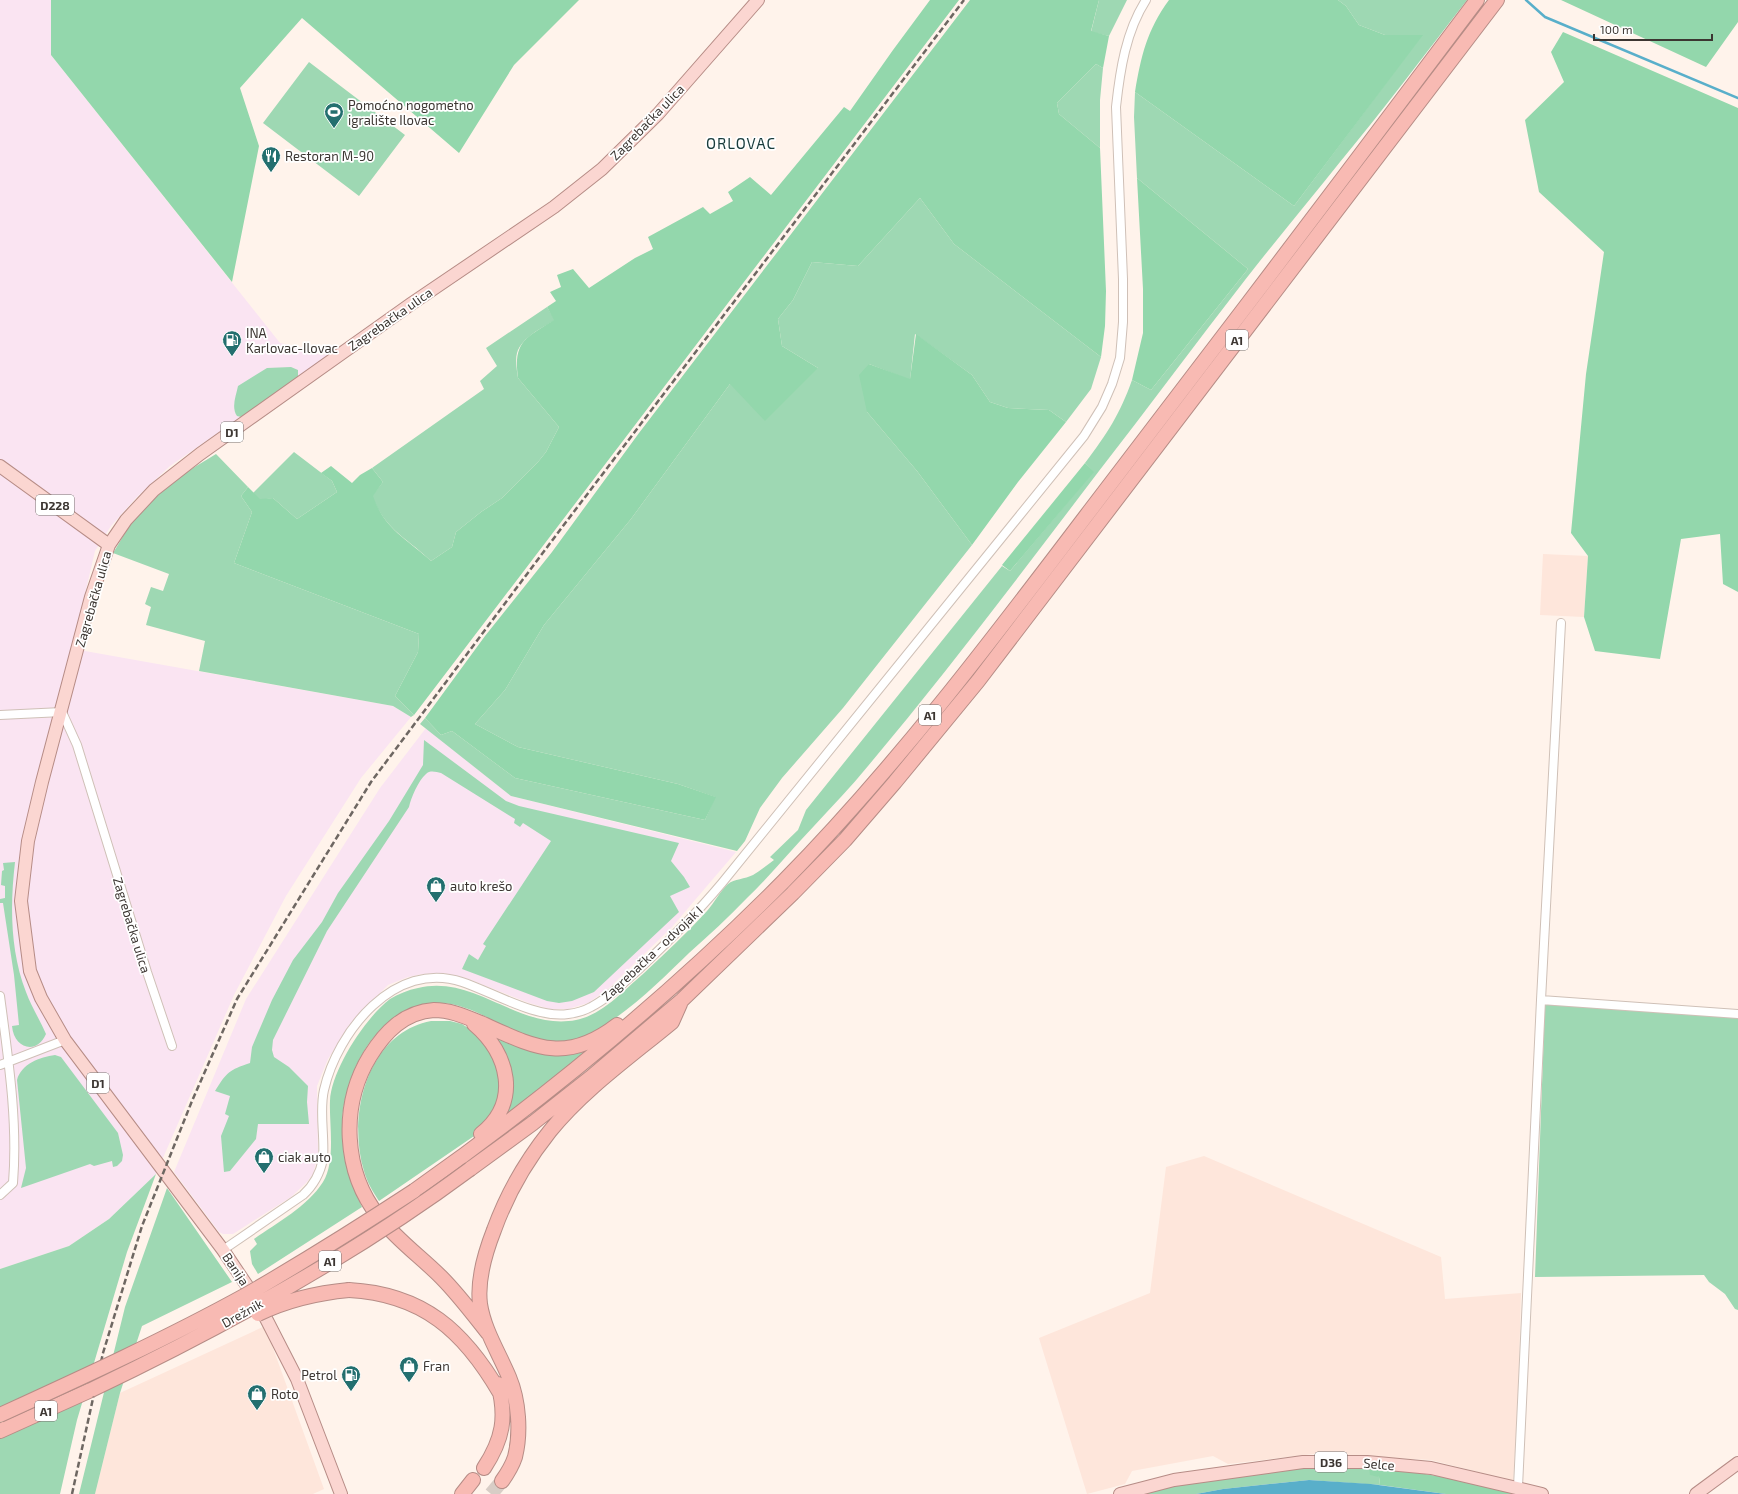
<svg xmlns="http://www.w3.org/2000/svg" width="1738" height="1494" font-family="'Exo 2',sans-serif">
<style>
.commercial{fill:#fae4f2}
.industrial{fill:#fee6db}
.green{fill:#9ed8b3}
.forest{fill:#93d7ac}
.water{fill:#59afca}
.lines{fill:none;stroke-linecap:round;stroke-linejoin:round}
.stream{stroke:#59afca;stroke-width:2.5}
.motorway-tunnel{stroke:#d8cdc6;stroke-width:14;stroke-dasharray:14 7;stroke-linecap:butt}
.minor-casing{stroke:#cfc0b7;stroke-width:10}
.primary-casing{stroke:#b68c86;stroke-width:14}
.motorway-casing{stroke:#b68c86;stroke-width:16}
.minor{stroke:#fff;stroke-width:8}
.primary{stroke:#fbd6d1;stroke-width:12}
.motorway{stroke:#f8bab3;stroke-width:14}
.rail{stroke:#6e6762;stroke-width:2.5;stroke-dasharray:6 3;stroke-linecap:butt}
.motorway-bridge-casing{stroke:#b68c86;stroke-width:16;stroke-linecap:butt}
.motorway-bridge{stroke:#f8bab3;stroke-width:14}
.labels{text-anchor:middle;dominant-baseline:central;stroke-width:3.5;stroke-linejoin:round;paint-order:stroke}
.shield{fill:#fff;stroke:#767270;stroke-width:1}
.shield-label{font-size:12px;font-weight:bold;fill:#3c3632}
.poi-label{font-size:13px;fill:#3c3632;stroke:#fff;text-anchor:start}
.street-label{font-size:13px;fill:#3c3632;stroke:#fff}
.quarter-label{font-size:15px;letter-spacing:1px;fill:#193c3c;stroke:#fff}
</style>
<rect width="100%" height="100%" fill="#fff3eb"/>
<!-- commercial -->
<path class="commercial" d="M0 0H51V55L280 343 300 347 321 355 333 353 170 466 136 498 111 526 95 551 73 646 85 651 393 706 411 717 361 778 286 896 234 995 156 1174 109 1219 69 1246 0 1269Z
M426 728 511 796 736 852 672 927 607 990 588 1003 568 1009H550L529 1003 466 978 443 973 422 974 408 977 388 985 366 1007 345 1032 328 1059 317 1086 318 1155 313 1174 306 1183 291 1197 233 1234H223L219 1232 174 1172 246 999 380 788Z"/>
<!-- industrial -->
<path class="industrial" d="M1543 554 1588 556 1584 617 1540 615Z
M1204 1156 1441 1257 1445 1299 1521 1293 1518 1407 1513 1481 1431 1460 1314 1454 1228 1464 1213 1456 1132 1471 1125 1484 1087 1494 1039 1338 1150 1293 1166 1167Z
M265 1326 324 1489 313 1494H95L120 1393Z"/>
<!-- green -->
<path class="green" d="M1099 0H1127L1109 36 1091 32Z
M1338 0H1467C1425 54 1384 109 1340 162 1309 201 1276 240 1245 280 1196 343 1148 408 1099 471 1023 571 948 671 868 766 851 787 832 806 814 826 791 850 771 875 747 898 729 917 709 935 689 953 659 982 608 1034 568 1041 521 1049 486 1005 441 1003 379 1001 341 1075 342 1130 343 1158 350 1182 362 1207L258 1274 252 1264 250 1251 257 1244 254 1239C278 1222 307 1207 323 1182 336 1161 329 1124 330 1101 331 1070 366 1017 390 999 398 994 408 990 418 988 475 974 519 1031 576 1020 602 1015 623 991 643 974 665 953 687 933 707 911 714 903 721 890 728 884 734 879 745 879 753 875 760 871 767 865 774 860L770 857 798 830 806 810 1002 566 1010 571 1093 472 1085 463C1107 434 1120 414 1132 380L1151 390 1248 269 1137 178 1134 117 1135 92 1294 206 1422 35H1385L1359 25 1346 6Z
M309 62 405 135 359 196 263 123Z
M1096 64 1103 68 1100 100V148L1059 114 1057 103Z
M920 198 954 244 1101 357 1091 389 1066 422 1049 410 1008 408 990 402 972 375 915 334 910 380 869 364 867 412 917 471 972 545 843 708 782 778 760 808 745 841 737 851 511 796 420 724 425 718 441 735 452 731 515 778 705 820 715 797 678 784 518 747 475 724 505 690 544 625 631 519 730 384 818 368 782 346 778 319 793 300 812 262 858 266Z
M547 307 555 320C542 328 522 337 517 353 515 360 517 371 518 378L559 427 546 452 538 462 502 498 481 512 456 532 452 547 431 561C406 537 386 531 372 496L383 482 372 468 484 389 480 381 497 366 486 348Z
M291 367 298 370V377L246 414 241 417 237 416C231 407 236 396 238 386L267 368Z
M294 452 332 481 337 492 297 519 273 498 260 500 253 493Z
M216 454 248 487 241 496 252 512 234 563 419 634 418 652 395 696 414 715 411 717 393 706 199 671 205 641 146 625 151 607 145 604 151 587 163 591 169 574 113 553C122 539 129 524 140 512 161 487 188 471 216 454Z
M424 740 506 801 519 806 679 843 671 861 684 877 690 887 670 896 679 912 594 992 572 1001 559 1003 547 1001 462 969 469 954 478 960 486 946 483 944 551 841 523 823 520 827 514 823 515 819 441 773C436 772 430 770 426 774 418 781 411 798 409 807L327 931 273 1040 272 1050 274 1057 289 1067 308 1086 307 1102 309 1124H258L256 1139 230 1171 224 1172 221 1136 229 1116 225 1114 230 1096 215 1091C227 1072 229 1070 250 1063L252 1047 272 1000 293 960 322 922 338 893 389 821 423 765Z
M15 862C10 905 10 951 26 992 31 1006 40 1020 46 1034 37 1055 14 1049 12 1026L19 1025 14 975 3 903H0V899L5 898V886L1 885 2 871 4 870 3 863Z
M1545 1002 1738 1018V1310L1735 1309 1725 1294 1709 1282 1704 1275 1535 1277Z
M431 1021H450L462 1024 482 1037 499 1065 501 1099 477 1134 379 1201C373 1192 367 1182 364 1171 347 1116 367 1033 431 1021Z
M501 1039C529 1051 553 1059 584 1052V1053L499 1123 506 1109 498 1041Z
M55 1055 61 1057 118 1133 123 1155 122 1161 117 1166 113 1167 112 1161 94 1166 90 1164 21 1188 26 1168 17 1080C21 1064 40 1057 55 1055Z
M156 1174 127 1252 77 1420 60 1494H0V1269L69 1246 109 1219Z
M167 1188 232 1282 142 1326 120 1393 95 1494H79L125 1307Z
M1306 1466 1369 1468 1379 1477 1380 1485 1309 1480 1223 1489 1196 1494H1137L1178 1485Z"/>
<!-- forest -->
<path class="forest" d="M51 0H579L514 65 459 153 302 18 240 88 259 146 232 282 51 55Z
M930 0H959L414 715 395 696 418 652 419 634 234 563 252 512 241 496 248 487 260 499 273 498 297 519 337 492 332 481 321 473 331 466 352 483 360 475 372 468 383 482 373 496C385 530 406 538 431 561L452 547 456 532 481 512 502 498 538 462 546 452 559 427 518 378C513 341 526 338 554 320L547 307 556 301 550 292 561 287 557 275 573 269 589 288 635 258 653 249 648 237 703 207 710 214 733 201 728 192 750 177 771 195 844 107 850 111 893 50Z
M970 0H1099L1091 31 1109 36 1103 68 1096 64 1057 103 1059 114 1100 148 1106 291 1105 326 1101 357 954 244 920 198 858 266 812 262 793 300 778 319 782 346 818 368 765 421 730 384 631 519 544 625 505 690 475 724 518 747 678 784 716 797 705 820 515 778 452 731 441 735 425 718 485 636 552 552 639 433Z
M1169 0H1338L1346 6 1359 25 1385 35H1423L1294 206 1135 92C1141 56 1147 30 1169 0Z
M1561 0H1738V22L1706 67Z
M1563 32 1738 108V592L1723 584 1720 534 1681 539 1660 659 1595 651 1584 617 1588 556 1571 533 1586 374 1604 252 1539 192 1525 120 1564 82 1551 52Z
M1137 178 1248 269 1151 390 1132 380 1143 333V289Z
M916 334 972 375 990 402 1008 408 1049 410 1066 422 1018 482 972 545 917 471 867 412 859 375 869 364 910 379Z
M1085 463 1094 472 1010 571 1002 565Z
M1369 1468 1413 1472 1455 1479 1521 1494H1446L1380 1485 1379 1477 1370 1475Z"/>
<!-- water -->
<path class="water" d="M1309 1480 1371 1484 1446 1494H1196L1223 1489Z"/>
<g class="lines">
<!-- stream -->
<path class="stream" d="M1526 0 1545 17 1738 98"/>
<!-- motorway-tunnel -->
<path class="motorway-tunnel" d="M491 1494 502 1481"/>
<!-- minor casing -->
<g class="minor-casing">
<path id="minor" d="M0 715 62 712 77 745 147 972 172 1046
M0 996C8 1057 18 1121 13 1183L0 1195
M1541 1000 1738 1014
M0 1065 65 1040
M223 1250 303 1195C314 1185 320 1174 323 1159 325 1137 319 1111 324 1090 337 1032 395 959 462 982 492 992 537 1019 568 1014 576 1013 584 1011 591 1007 609 998 623 983 638 970 668 942 696 914 722 883L1084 436 1102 407 1112 384 1120 358 1123 322V279L1116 107C1120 70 1126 31 1146 0
M1518 1487 1541 1000 1561 623"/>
</g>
<!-- primary casing -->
<g class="primary-casing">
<path id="primary" d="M0 466 109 545
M341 1494 297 1379 256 1299 223 1250 65 1040 41 998 30 971 21 901 28 841 42 782 91 597 109 545 126 520 154 490 200 454 411 304 554 207 602 169 658 114 758 0
M1120 1494 1174 1480 1303 1462H1367L1431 1468 1542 1494
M1696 1494 1738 1463"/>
</g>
<!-- motorway casing -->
<g class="motorway-casing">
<path id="motorway" d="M474 1024C509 1054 521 1102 481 1134
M470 1169 533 1123 590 1078 682 1000 793 893 845 840 895 782 978 681 1497 0
M414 1191C547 1097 669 997 784 881 897 766 995 636 1092 508 1177 396 1262 286 1346 174 1390 116 1433 58 1477 0
M349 1290C423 1294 464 1331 500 1393
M488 1333C473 1314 458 1294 441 1277 421 1257 397 1240 379 1217 343 1172 340 1105 370 1056 385 1032 404 1012 434 1010 451 1010 466 1017 481 1023 534 1047 565 1065 617 1025
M0 1431 91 1390
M484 1468C503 1439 507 1417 498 1384
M502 1481C507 1474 512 1466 515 1457 521 1433 519 1401 509 1377 499 1353 484 1330 480 1304 477 1280 485 1253 494 1230 507 1194 526 1161 550 1131 583 1090 631 1056 672 1022L680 1004
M462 1494 473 1480"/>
</g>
<!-- minor -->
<use href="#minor" class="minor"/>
<!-- primary -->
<use href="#primary" class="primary"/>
<!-- motorway -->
<use href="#motorway" class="motorway"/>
<!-- rail -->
<path class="rail" d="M72 1494 103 1353 142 1226 192 1101 237 999 371 782 563 526 964 0"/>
<!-- motorway-bridge casing -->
<g class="motorway-bridge-casing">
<path id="motorway-bridge" d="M258 1314C287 1300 316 1293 349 1290
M91 1390C223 1327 353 1256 470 1169
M0 1415C83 1377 166 1339 246 1295 303 1262 359 1227 414 1191"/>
</g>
<!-- motorway-bridge -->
<use href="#motorway-bridge" class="motorway-bridge"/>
</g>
<!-- icons -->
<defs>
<g id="stadium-pin" transform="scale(1)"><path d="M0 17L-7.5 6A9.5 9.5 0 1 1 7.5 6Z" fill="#236f6f" stroke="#fff"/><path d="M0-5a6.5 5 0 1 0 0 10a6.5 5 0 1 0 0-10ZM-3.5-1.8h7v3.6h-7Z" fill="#fff"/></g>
<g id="restaurant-pin" transform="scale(1)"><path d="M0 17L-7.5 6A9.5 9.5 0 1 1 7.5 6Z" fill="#236f6f" stroke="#fff"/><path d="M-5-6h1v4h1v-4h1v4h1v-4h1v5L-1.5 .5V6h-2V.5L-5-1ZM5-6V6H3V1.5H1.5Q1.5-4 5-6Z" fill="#fff"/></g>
<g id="fuel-pin" transform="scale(1)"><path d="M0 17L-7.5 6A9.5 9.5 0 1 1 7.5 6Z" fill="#236f6f" stroke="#fff"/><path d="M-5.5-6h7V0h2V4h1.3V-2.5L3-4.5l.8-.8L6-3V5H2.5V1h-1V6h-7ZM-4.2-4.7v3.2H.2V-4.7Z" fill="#fff"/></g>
<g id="shop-pin" transform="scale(1)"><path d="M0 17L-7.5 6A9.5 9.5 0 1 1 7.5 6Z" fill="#236f6f" stroke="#fff"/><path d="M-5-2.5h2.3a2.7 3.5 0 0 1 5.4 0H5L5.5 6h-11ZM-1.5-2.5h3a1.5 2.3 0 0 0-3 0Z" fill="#fff"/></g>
</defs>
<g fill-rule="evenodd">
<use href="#stadium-pin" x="334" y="112"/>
<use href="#restaurant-pin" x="271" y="156"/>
<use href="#fuel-pin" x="232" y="340"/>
<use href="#shop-pin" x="436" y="886"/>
<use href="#shop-pin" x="264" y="1157"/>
<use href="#shop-pin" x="409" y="1366"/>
<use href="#fuel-pin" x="351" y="1375"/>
<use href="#shop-pin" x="257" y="1394"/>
</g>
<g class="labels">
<!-- shield labels -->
<g class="shield">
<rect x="1226" y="330" width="22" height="20" rx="3"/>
<rect x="221" y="422" width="22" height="20" rx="3"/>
<rect x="36" y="495" width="38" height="20" rx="3"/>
<rect x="919" y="705" width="22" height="20" rx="3"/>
<rect x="87" y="1073" width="22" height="20" rx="3"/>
<rect x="319" y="1251" width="22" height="20" rx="3"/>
<rect x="35" y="1401" width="22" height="20" rx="3"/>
<rect x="1315" y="1452" width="32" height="20" rx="3"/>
</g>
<g class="shield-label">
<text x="1237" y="340">A1</text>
<text x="232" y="432">D1</text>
<text x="55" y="505">D228</text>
<text x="930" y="715">A1</text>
<text x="98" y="1083">D1</text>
<text x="330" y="1261">A1</text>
<text x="46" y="1411">A1</text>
<text x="1331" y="1462">D36</text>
</g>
<!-- poi labels -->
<g class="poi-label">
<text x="348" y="105">Pomoćno nogometno<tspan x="348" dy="15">igralište Ilovac</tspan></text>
<text x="285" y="156">Restoran M-90</text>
<text x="246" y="333">INA<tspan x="246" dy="15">Karlovac-Ilovac</tspan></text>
<text x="450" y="886">auto krešo</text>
<text x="278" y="1157">ciak auto</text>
<text x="423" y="1366">Fran</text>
<text x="337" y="1375" text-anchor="end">Petrol</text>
<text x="271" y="1394">Roto</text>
</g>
<!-- street labels -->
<g class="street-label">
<text transform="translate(647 122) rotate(-46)">Zagrebačka ulica</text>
<text transform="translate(390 319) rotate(-35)">Zagrebačka ulica</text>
<text transform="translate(93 599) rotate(-74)">Zagrebačka ulica</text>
<text transform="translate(132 925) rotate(73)">Zagrebačka ulica</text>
<text transform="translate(652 953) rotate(-43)">Zagrebačka - odvojak I</text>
<text transform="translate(236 1269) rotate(56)">Banija</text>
<text transform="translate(242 1313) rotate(-29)">Drežnik</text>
<text transform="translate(1379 1464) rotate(5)">Selce</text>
</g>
<!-- quarter labels -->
<g class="quarter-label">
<text x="741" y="143">ORLOVAC</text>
</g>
</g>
<!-- scale -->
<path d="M1594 34v6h118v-6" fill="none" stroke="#3c3632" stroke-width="2"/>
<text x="1600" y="34" font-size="12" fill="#3c3632" stroke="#ffffff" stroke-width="3" paint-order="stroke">100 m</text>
</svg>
